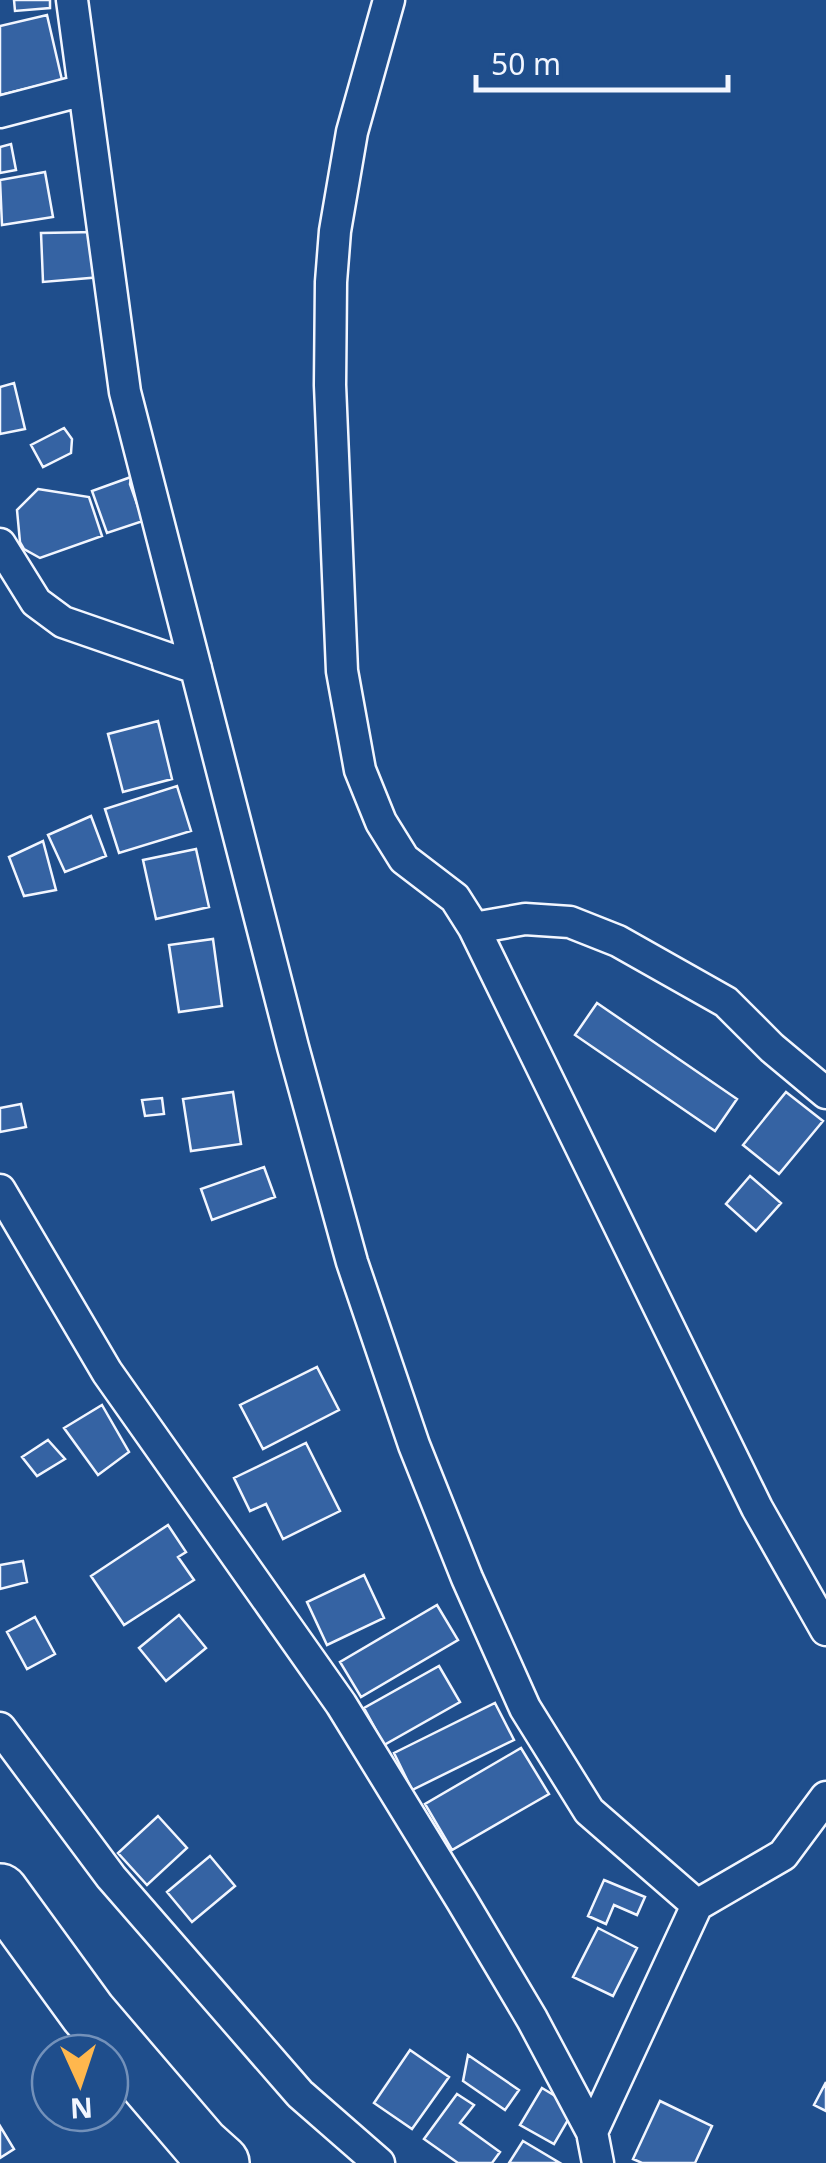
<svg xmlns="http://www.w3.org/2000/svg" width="826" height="2163" font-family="'Noto Sans',sans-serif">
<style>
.building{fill:#3563a3;stroke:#f2f6ff;stroke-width:2.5}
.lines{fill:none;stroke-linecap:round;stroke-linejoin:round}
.street-casing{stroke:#f2f6ff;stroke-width:35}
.highway-casing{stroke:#f2f6ff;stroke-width:60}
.street{stroke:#1f4e8c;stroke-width:30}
.highway{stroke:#1f4e8c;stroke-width:55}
</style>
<rect width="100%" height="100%" fill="#1f4e8c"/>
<!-- building -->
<path class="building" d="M14 0H50V8L15 11Z
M47 15 62 80 0 95V26Z
M11 144 16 170 0 173V147Z
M45 172 53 217 2 225 0 180Z
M95 232 101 277 43 282 41 233Z
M14 383 25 429 0 434V387Z
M64 428 72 439 71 453 43 467 31 445Z
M131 477 130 484 143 521 107 533 92 491Z
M38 489 89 497 102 536 40 558 24 549 20 542 17 510Z
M158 721 172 779 123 792 108 734Z
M177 786 191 831 119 853 105 809Z
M91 816 106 856 65 872 48 835Z
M43 841 56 890 24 896 9 857Z
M196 849 209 907 156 919 143 860Z
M213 939 222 1006 179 1012 169 945Z
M597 1003 737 1099 715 1131 575 1035Z
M233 1092 241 1144 191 1151 183 1099Z
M786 1092 823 1121 779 1174 743 1145Z
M162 1098 164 1114 145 1116 142 1100Z
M21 1104 26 1127 0 1132V1108Z
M264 1167 275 1197 212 1220 201 1189Z
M750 1176 781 1203 756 1231 726 1204Z
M317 1367 339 1410 263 1449 240 1405Z
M102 1405 129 1452 98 1475 64 1428Z
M48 1440 65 1459 37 1476 22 1457Z
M306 1443 340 1511 283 1539 266 1504 250 1511 234 1478Z
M168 1525 186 1552 178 1557 194 1580 124 1625 91 1576Z
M23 1561 27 1582 0 1589V1565Z
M364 1575 384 1618 327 1645 307 1602Z
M437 1605 458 1640 361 1697 340 1662Z
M179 1615 206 1648 166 1681 139 1648Z
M35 1617 55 1654 27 1669 7 1632Z
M439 1666 460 1702 384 1745 364 1708Z
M495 1703 514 1740 412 1790 394 1753Z
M521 1748 549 1794 452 1850 425 1804Z
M158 1816 187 1848 147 1885 118 1853Z
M210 1856 235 1886 192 1922 167 1892Z
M604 1880 645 1897 637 1915 614 1905 606 1924 588 1916Z
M598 1928 637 1948 613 1996 573 1977Z
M410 2050 449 2077 412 2129 374 2103Z
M468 2055 519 2090 505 2110 463 2081Z
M826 2082V2111L814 2105Z
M542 2088 575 2108 554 2144 520 2125Z
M457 2094 474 2105 460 2123 500 2152 492 2163H458L424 2139Z
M660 2101 712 2126 695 2163H642L633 2159Z
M0 2126 14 2149 0 2158Z
M523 2141 560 2163H509Z"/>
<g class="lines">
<!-- street casing -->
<g class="street-casing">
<path id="street" d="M72 0 125 392 293 1047 352 1262 414 1445 467 1578 525 1708 589 1811 697 1905 783 1855 826 1797
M389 0 352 132 335 231 331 282 330 385 342 671 360 770 381 822 404 859 455 898 474 928 757 1508 826 1630
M0 112 84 90
M0 544 36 602 63 622 196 668
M474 928 525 919 570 922 618 941 726 1002 772 1048 826 1093
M0 1190 107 1372 341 1704 462 1901 532 2019 592 2132 598 2163
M0 1728 111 1877 300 2094 379 2163
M592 2132 697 1905"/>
</g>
<!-- highway casing -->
<g class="highway-casing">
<path id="highway" d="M0 1892 88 2013 201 2145 221 2163"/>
</g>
<!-- street -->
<use href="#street" class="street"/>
<!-- highway -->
<use href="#highway" class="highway"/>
</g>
<!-- north arrow -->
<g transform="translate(80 2083) rotate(177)"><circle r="48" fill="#1f4e8c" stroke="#7391ba" stroke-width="2.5"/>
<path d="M0-8L18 38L0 25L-18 38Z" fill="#ffb74d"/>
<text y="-15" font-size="28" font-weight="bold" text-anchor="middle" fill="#f2f6ff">N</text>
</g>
<!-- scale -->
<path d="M476 75v15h252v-15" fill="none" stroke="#f2f6ff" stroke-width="5"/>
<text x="491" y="75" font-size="30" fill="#f2f6ff" stroke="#1f4e8c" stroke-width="8" paint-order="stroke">50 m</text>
</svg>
